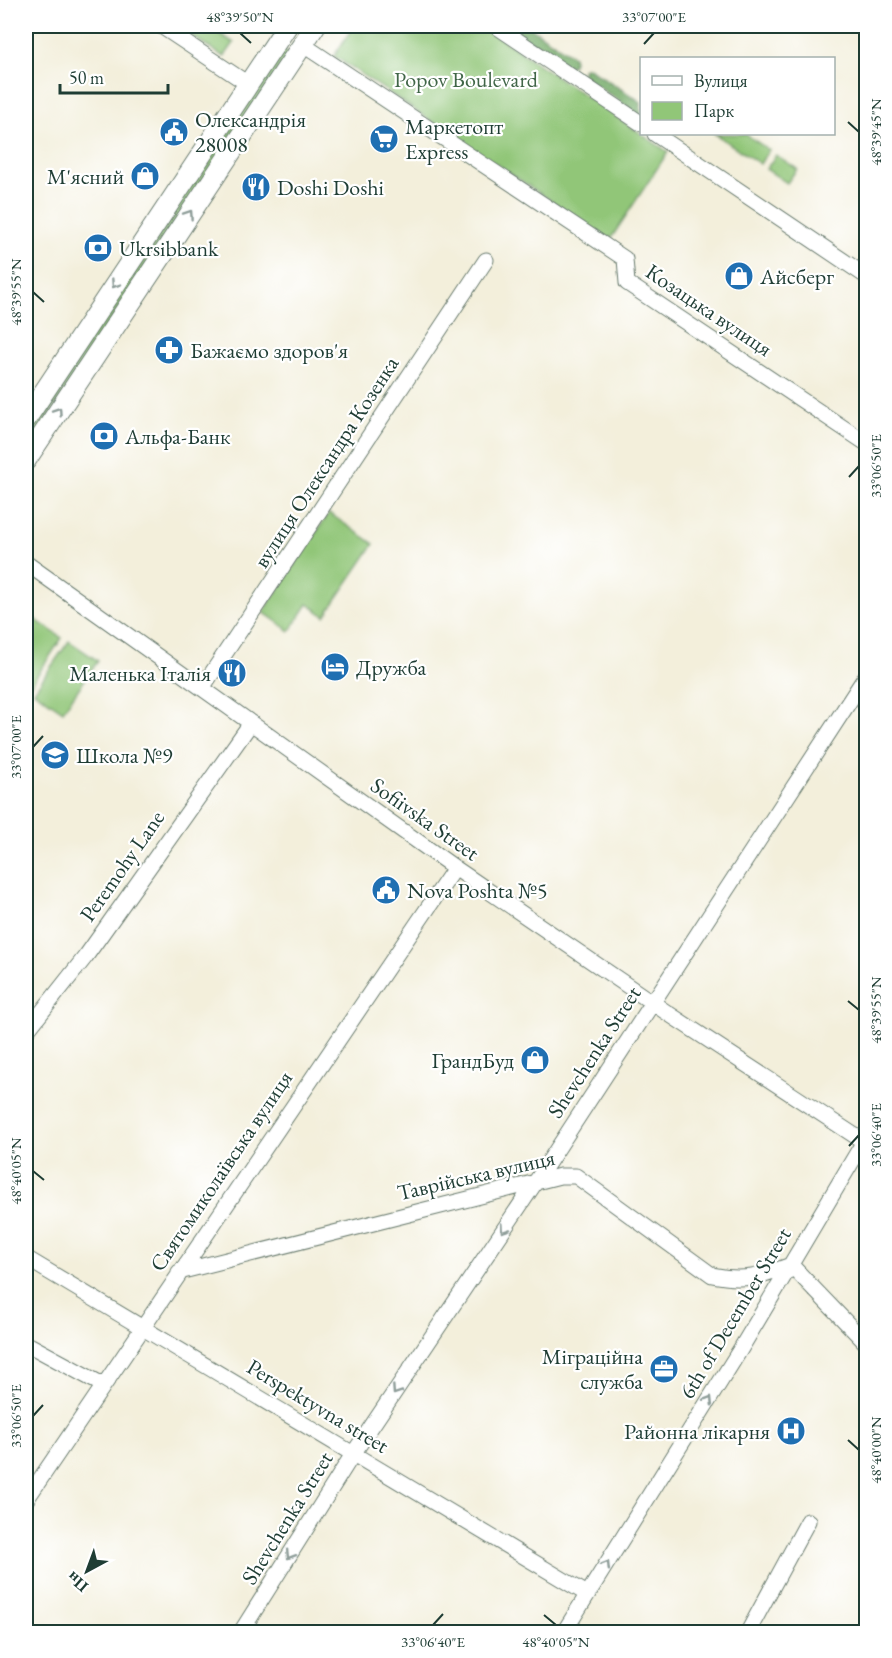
<svg xmlns="http://www.w3.org/2000/svg" width="892" height="1658" font-family="'EB Garamond',serif">
<style>
.green{fill:#91c678;stroke:#588256;stroke-width:1.5}
.forest{fill:#74ab68;stroke:#4a744e;stroke-width:1.5}
.lines{fill:none;stroke-linecap:round;stroke-linejoin:round}
.minor-casing{stroke:#697b6e;stroke-width:17}
.major-casing{stroke:#697b6e;stroke-width:22}
.minor{stroke:#fff;stroke-width:15}
.major{stroke:#fff;stroke-width:20}
.oneway{stroke:#8f9e9a}
.ticks{fill:none;stroke:#1f3d34;stroke-width:2}
.labels{text-anchor:middle;dominant-baseline:central;stroke-width:4.5;stroke-linejoin:round;paint-order:stroke}
.park-label{font-size:22px;fill:#416648;stroke:#fff}
.poi-label{font-size:22px;fill:#1f3d34;stroke:#fff;text-anchor:start}
.street-label{font-size:22px;fill:#1f3d34;stroke:#fff}
.neatline{fill:none;stroke:#1f3d34;stroke-width:2}
.ticks-label{font-size:15px;text-anchor:middle;fill:#1f3d34}
</style>
<rect width="100%" height="100%" fill="#fff"/>
<filter id="ink" filterUnits="userSpaceOnUse"><feTurbulence type="fractalNoise" baseFrequency=".0167" numOctaves="2"/><feDisplacementMap in="SourceGraphic" scale="12" xChannelSelector="R" yChannelSelector="G"/><feConvolveMatrix kernelMatrix="1 2 1 2 8 2 1 2 1" color-interpolation-filters="sRGB"/></filter>
<filter id="wash" filterUnits="userSpaceOnUse"><feTurbulence type="fractalNoise" baseFrequency=".008" numOctaves="4" result="noise"/><feDisplacementMap in="SourceGraphic" scale="24" xChannelSelector="R" yChannelSelector="G"/><feGaussianBlur stdDeviation="1.35" result="paint"/><feColorMatrix in="noise" values="0 0 0 0 0 0 0 0 0 0 0 0 0 0 0 0 0 1.4 0 .05"/><feComposite in="paint" operator="in"/></filter>
<g filter="url(#wash)">
<rect width="100%" height="100%" fill="#f3efdb"/>
<!-- green -->
<path class="green" d="M176 26H208L234 43 224 57Z
M354 26H482L668 152 610 240 334 56Z
M277 50H283L288 54 26 450V430Z
M715 134H745L769 150 760 164Z
M776 155 797 169 787 183 766 169Z
M329 513 374 544 325 616 308 604 290 631 263 612Z
M26 613 62 638 26 692Z
M69 641 98 661 63 711 34 691Z"/>
<!-- forest -->
<path class="forest" d="M508 26H528L573 56 574 61 572 66H567Z
M587 67 641 102V116L587 79 583 74V69Z"/>
</g>
<g filter="url(#ink)">
<g class="lines">
<!-- minor casing -->
<g class="minor-casing">
<path id="minor" d="M161 26 248 84
M496 26 642 124
M302 44 625 259 627 283 866 443
M655 134 866 276
M26 563 455 868 666 1012 866 1143
M202 688 486 260
M26 1032 86 956 251 723
M26 1258 587 1594
M791 1265 866 1343
M179 1272 560 1176H576L712 1275C745 1282 761 1276 791 1265
M26 1345 31 1346 103 1385
M26 1500 455 868
M241 1632 353 1454 537 1180 866 676
M564 1632 740 1350 866 1138
M748 1632 808 1521"/>
</g>
<!-- major casing -->
<g class="major-casing">
<path id="major" d="M26 419 287 26
M26 460 315 26"/>
</g>
<!-- minor -->
<use href="#minor" class="minor"/>
<!-- major -->
<use href="#major" class="major"/>
</g>
<!-- one-way arrows -->
<defs><path id="oneway-chevron" d="M-2-3.5L2.5 0L-2 3.5" fill="none" stroke-width="1.6" stroke-linecap="round" stroke-linejoin="round" transform="scale(1.5)"/></defs>
<g class="oneway">
<use href="#oneway-chevron" transform="translate(189 214) rotate(-56)"/>
<use href="#oneway-chevron" transform="translate(115 284) rotate(124)"/>
<use href="#oneway-chevron" transform="translate(58 411) rotate(-56)"/>
<use href="#oneway-chevron" transform="translate(504 1229) rotate(124)"/>
<use href="#oneway-chevron" transform="translate(396 1391) rotate(124)"/>
<use href="#oneway-chevron" transform="translate(709 1400) rotate(-58)"/>
<use href="#oneway-chevron" transform="translate(290 1555) rotate(122)"/>
<use href="#oneway-chevron" transform="translate(606 1565) rotate(-58)"/>
</g>
</g>
<!-- ticks -->
<path class="ticks" d="M240 33 251 43M644 44 654 33M848 122 859 132M33 292 44 302M849 477 859 466M33 747 43 736M848 1001 859 1010M849 1146 859 1135M33 1171 44 1180M33 1416 43 1405M848 1440 859 1450M544 1615 556 1625M433 1625 443 1614"/>
<!-- icons -->
<defs>
<g id="civic-disc" transform="scale(1.5)"><circle r="9.5" fill="#1f6fb2" stroke="#fff"/><path d="M-.6-6.5H3V-4.5H.6V-3L4-1V1h2V6H-6V1h2V-1L-.6-3ZM-1.2 2.5V6h2.4V2.5Z" fill="#fff"/></g>
<g id="supermarket-disc" transform="scale(1.5)"><circle r="9.5" fill="#1f6fb2" stroke="#fff"/><path d="M-6-5.5h2.5l.6 2H6L4.5 2H-2.5L-4.4-4H-6ZM-1.5 3.2a1.3 1.3 0 1 0 .1 0ZM3 3.2a1.3 1.3 0 1 0 .1 0Z" fill="#fff"/></g>
<g id="shop-disc" transform="scale(1.5)"><circle r="9.5" fill="#1f6fb2" stroke="#fff"/><path d="M-5-2.5h2.3a2.7 3.5 0 0 1 5.4 0H5L5.5 6h-11ZM-1.5-2.5h3a1.5 2.3 0 0 0-3 0Z" fill="#fff"/></g>
<g id="restaurant-disc" transform="scale(1.5)"><circle r="9.5" fill="#1f6fb2" stroke="#fff"/><path d="M-5-6h1v4h1v-4h1v4h1v-4h1v5L-1.5 .5V6h-2V.5L-5-1ZM5-6V6H3V1.5H1.5Q1.5-4 5-6Z" fill="#fff"/></g>
<g id="bank-disc" transform="scale(1.5)"><circle r="9.5" fill="#1f6fb2" stroke="#fff"/><path d="M-6-4H6V4H-6ZM0-2.3a2.3 2.3 0 1 0 0 4.6a2.3 2.3 0 1 0 0-4.6Z" fill="#fff"/></g>
<g id="pharmacy-disc" transform="scale(1.5)"><circle r="9.5" fill="#1f6fb2" stroke="#fff"/><path d="M-2-6h4v4h4v4h-4v4h-4v-4h-4v-4h4Z" fill="#fff"/></g>
<g id="hotel-disc" transform="scale(1.5)"><circle r="9.5" fill="#1f6fb2" stroke="#fff"/><path d="M-6-4.5h1.5V1H6V5H4.5V3h-9V5H-6ZM-4 0a1.8 1.8 0 1 1 3.6 0ZM.5 0V-2.5h3Q6-2.5 6 0Z" fill="#fff"/></g>
<g id="school-disc" transform="scale(1.5)"><circle r="9.5" fill="#1f6fb2" stroke="#fff"/><path d="M0-5L7-2L0 1L-7-2ZM-4 1L0 2.5L4 1V4Q0 6-4 4Z" fill="#fff"/></g>
<g id="office-disc" transform="scale(1.5)"><circle r="9.5" fill="#1f6fb2" stroke="#fff"/><path d="M-6-3h4V-5.5h4V-3h4V5H-6ZM-1-4.5V-3h2v-1.5ZM-6 0V1H6V0Z" fill="#fff"/></g>
<g id="hospital-disc" transform="scale(1.5)"><circle r="9.5" fill="#1f6fb2" stroke="#fff"/><path d="M-5-5h3v3.5h4V-5h3V5h-3V1.5h-4V5h-3Z" fill="#fff"/></g>
</defs>
<g fill-rule="evenodd">
<use href="#civic-disc" x="174" y="132"/>
<use href="#supermarket-disc" x="384" y="139"/>
<use href="#shop-disc" x="145" y="176"/>
<use href="#restaurant-disc" x="256" y="187"/>
<use href="#bank-disc" x="98" y="248"/>
<use href="#shop-disc" x="739" y="276"/>
<use href="#pharmacy-disc" x="169" y="350"/>
<use href="#bank-disc" x="104" y="436"/>
<use href="#hotel-disc" x="335" y="667"/>
<use href="#restaurant-disc" x="232" y="673"/>
<use href="#school-disc" x="55" y="755"/>
<use href="#civic-disc" x="386" y="890"/>
<use href="#shop-disc" x="535" y="1060"/>
<use href="#office-disc" x="664" y="1369"/>
<use href="#hospital-disc" x="791" y="1431"/>
</g>
<g class="labels">
<!-- park labels -->
<g class="park-label">
<text x="466" y="79">Popov Boulevard</text>
</g>
<!-- poi labels -->
<g class="poi-label">
<text x="195" y="119">Олександрія<tspan x="195" dy="25">28008</tspan></text>
<text x="405" y="126">Маркетопт<tspan x="405" dy="25">Express</tspan></text>
<text x="124" y="176" text-anchor="end">М'ясний</text>
<text x="277" y="187">Doshi Doshi</text>
<text x="119" y="248">Ukrsibbank</text>
<text x="760" y="276">Айсберг</text>
<text x="190" y="350">Бажаємо здоров'я</text>
<text x="125" y="436">Альфа-Банк</text>
<text x="356" y="667">Дружба</text>
<text x="211" y="673" text-anchor="end">Маленька Італія</text>
<text x="76" y="755">Школа №9</text>
<text x="407" y="890">Nova Poshta №5</text>
<text x="514" y="1060" text-anchor="end">ГрандБуд</text>
<text x="643" y="1356" text-anchor="end">Міграційна<tspan x="643" dy="25">служба</tspan></text>
<text x="770" y="1431" text-anchor="end">Районна лікарня</text>
</g>
<!-- street labels -->
<g class="street-label">
<text transform="translate(709 310) rotate(34)">Козацька вулиця</text>
<text transform="translate(326 462) rotate(-57)">вулиця Олександра Козенка</text>
<text transform="translate(425 819) rotate(35)">Sofiivska Street</text>
<text transform="translate(122 866) rotate(-55)">Peremohy Lane</text>
<text transform="translate(594 1052) rotate(-57)">Shevchenka Street</text>
<text transform="translate(221 1171) rotate(-56)">Святомиколаївська вулиця</text>
<text transform="translate(476 1175) rotate(-13)">Таврійська вулиця</text>
<text transform="translate(735 1313) rotate(-59)">6th of December Street</text>
<text transform="translate(318 1406) rotate(31)">Perspektyvna street</text>
<text transform="translate(287 1518) rotate(-58)">Shevchenka Street</text>
</g>
</g>
<!-- margin -->
<rect width="892" height="1658" fill="none" stroke="#fff" stroke-width="66"/>
<!-- legend -->
<rect x="640" y="57" width="195" height="78" fill="#ffffff" stroke="#a5b1ae" stroke-width="1.5"/>
<rect x="652" y="76" width="30" height="9" fill="#ffffff" stroke="#a5b1ae" stroke-width="1.5"/>
<text x="694" y="87" font-size="18" fill="#1f3d34">Вулиця</text>
<rect x="652" y="102" width="30" height="18" fill="#91c678" stroke="#a5b1ae" stroke-width="1.5"/>
<text x="694" y="117" font-size="18" fill="#1f3d34">Парк</text>
<!-- north arrow -->
<g transform="translate(87 1571) rotate(221)" stroke="#ffffff" stroke-width="4.5" paint-order="stroke">
<path d="M0-4.5L10 22L0 15L-10 22Z" fill="#1f3d34"/>
<text y="-9" font-size="16" font-weight="bold" text-anchor="middle" fill="#1f3d34">Пн</text>
</g>
<!-- scale -->
<path d="M60 84v9h108v-9" fill="none" stroke="#1f3d34" stroke-width="3"/>
<text x="69" y="84" font-size="18" fill="#1f3d34" stroke="#ffffff" stroke-width="4.5" paint-order="stroke">50 m</text>
<rect x="33" y="33" width="826" height="1592" class="neatline"/>
<g class="ticks-label">
<text x="240" y="22">48°39'50"N</text>
<text x="654" y="22">33°07'00"E</text>
<text transform="translate(876 132) rotate(-90)" y="5">48°39'45"N</text>
<text transform="translate(16 292) rotate(-90)" y="5">48°39'55"N</text>
<text transform="translate(876 466) rotate(-90)" y="5">33°06'50"E</text>
<text transform="translate(16 747) rotate(-90)" y="5">33°07'00"E</text>
<text transform="translate(876 1010) rotate(-90)" y="5">48°39'55"N</text>
<text transform="translate(876 1135) rotate(-90)" y="5">33°06'40"E</text>
<text transform="translate(16 1171) rotate(-90)" y="5">48°40'05"N</text>
<text transform="translate(16 1416) rotate(-90)" y="5">33°06'50"E</text>
<text transform="translate(876 1450) rotate(-90)" y="5">48°40'00"N</text>
<text x="433" y="1647">33°06'40"E</text>
<text x="556" y="1647">48°40'05"N</text>
</g>
</svg>
